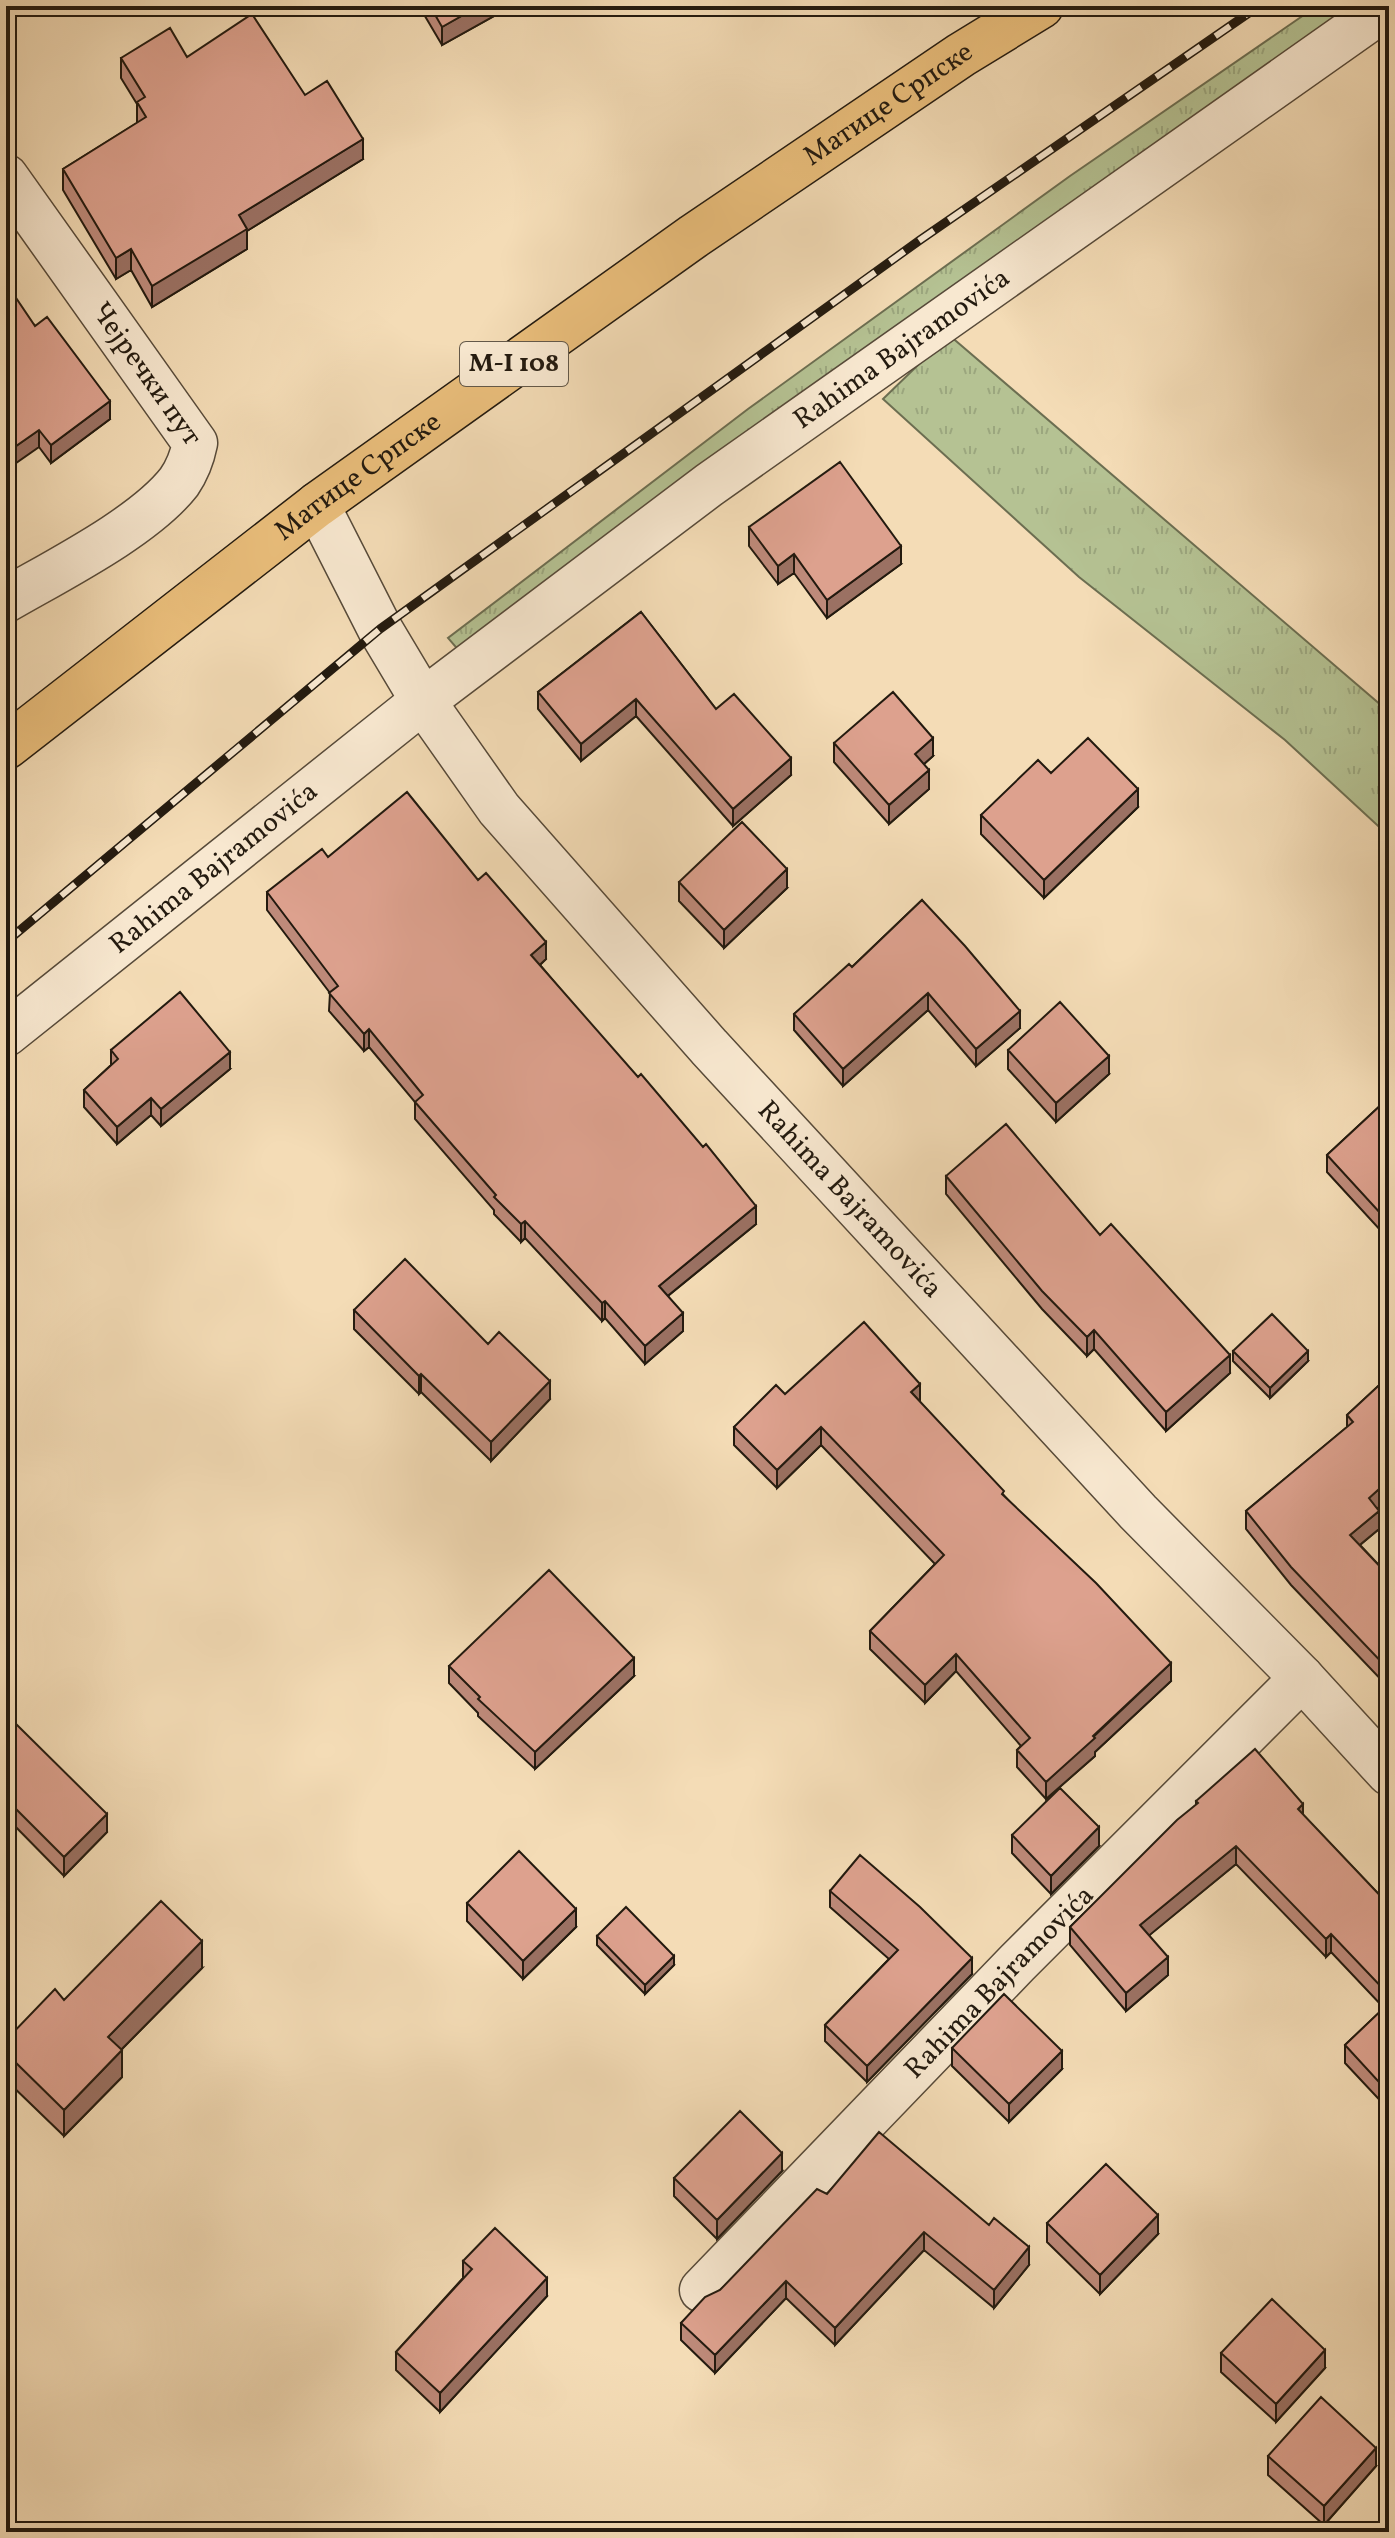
<svg xmlns="http://www.w3.org/2000/svg" width="1395" height="2538" font-family="Vollkorn,serif">
<style>
.grass{fill:url(#grass-tufts);stroke:#6c6e51;stroke-width:2}
.lines{fill:none;stroke-linecap:round;stroke-linejoin:round}
.street-casing{stroke:#574a39;stroke-width:47}
.primary-casing{stroke:#231a0f;stroke-width:47}
.street{stroke:#f8e8d0;stroke-width:44}
.primary{stroke:#eabe7b;stroke-width:44}
.rail-casing{stroke:#231a0f;stroke-width:9}
.rail{stroke:#f8e8d0;stroke-width:6;stroke-dasharray:18;stroke-linecap:butt}
.wall{fill:#be8a7a;stroke:#231a0f;stroke-width:2}
.shaded-wall{fill:#9b7163;stroke:#231a0f;stroke-width:2}
.building{fill:#dda18e;stroke:#231a0f;stroke-width:2}
.labels{text-anchor:middle;dominant-baseline:central;stroke-width:8;stroke-linejoin:round;paint-order:stroke}
.shield{fill:#f8e8d0;stroke:#635849;stroke-width:2}
.shield-label{font-size:26px;font-weight:bold;fill:#231a0f}
.street-label{font-size:28px;fill:#231a0f;stroke:#f8e8d0}
</style>
<defs>
<pattern id="grass-tufts" width="24" height="20" patternUnits="userSpaceOnUse" patternTransform="scale(2)"><rect width="24" height="20" fill="#b5c293"/><path d="M3 7l-1-3M5 7V3M7 7l1-3M15 17l-1-3M17 17v-4M19 17l1-3" fill="none" stroke="#9ba67e"/></pattern>
</defs>
<rect width="100%" height="100%" fill="#f4dcb6"/>
<filter id="stains"><feTurbulence type="fractalNoise" baseFrequency=".0025" numOctaves="4"/><feColorMatrix values="0 0 0 0 .2 0 0 0 0 .09 0 0 0 0 .02 0 0 0 .5 -.17"/></filter>
<radialGradient id="worn" r=".72"><stop offset=".6" stop-color="#630" stop-opacity="0"/><stop offset="1" stop-color="#630" stop-opacity=".3"/></radialGradient>
<!-- grass -->
<path class="grass" d="M1317 6H1389L473 667 448 638 748 409 1070 176Z
M949 335 1389 712V836L1285 740 1079 577 883 399Z"/>
<g class="lines">
<!-- street casing -->
<g class="street-casing">
<g id="street">
<path id="s1" d="M6 177 195 443C192 458 188 469 179 482 144 527 56 571 6 600"/>
<path id="s2" d="M317 505 380 629 423 701 499 809 709 1047 1138 1512 1302 1678 1389 1773"/>
<path id="s3" d="M6 1034 423 701 709 485 1388 6"/>
<path id="s4" d="M702 2290 1017 1963 1302 1678"/>
</g>
</g>
<!-- primary casing -->
<g class="primary-casing">
<g id="primary">
<path id="s5" d="M6 747 317 505 694 236 961 55 1041 6"/>
</g>
</g>
<!-- street -->
<use href="#street" class="street"/>
<!-- primary -->
<use href="#primary" class="primary"/>
<!-- rail casing -->
<g class="rail-casing">
<path id="rail" d="M6 942 380 629 920 240 1259 6"/>
</g>
<!-- rail -->
<use href="#rail" class="rail"/>
</g>
<!-- wall -->
<path class="wall" d="M419 6H512L442 45Z
M187 57 305 95 363 159 247 231V249L152 307 131 270 116 279 63 190V169L137 123V104L121 78V58Z
M35 326 110 419 51 463 39 447Z
M749 527 901 564 827 618 794 573 778 584 749 546Z
M641 612 716 709 791 775 733 826 636 716 581 761 538 709V692Z
M834 743 933 756 924 764 929 789 889 824 834 762Z
M1051 773 1138 807 1044 898 981 834V815Z
M328 857 478 880 546 959 540 965 756 1224 668 1296 683 1331 645 1364 605 1318 602 1321 525 1238 521 1242 494 1214V1210L415 1119V1102L369 1047 364 1051 329 1011 330 993 267 910V892Z
M679 882 787 888 724 948 679 901Z
M922 900 1020 1028 976 1066 928 1010 843 1086 794 1030V1014L852 967Z
M111 1050 230 1069 161 1126 151 1115 117 1144 84 1107V1090L111 1065Z
M1008 1050 1109 1074 1056 1122 1008 1069Z
M1383 1103 1382 1232 1327 1172V1155Z
M946 1176 1100 1235 1230 1373 1166 1431 1094 1349 1087 1356 1042 1309 946 1194Z
M354 1310 488 1344 550 1399 491 1461 421 1392 419 1394 354 1329Z
M1233 1351 1308 1361 1270 1398 1233 1361Z
M1389 1376V1498L1377 1509 1379 1529 1360 1545 1389 1576V1688L1291 1585 1246 1529V1511L1347 1427V1415Z
M785 1394 920 1402 1171 1681 1095 1752V1756L1046 1799 1017 1767V1750L1021 1746 956 1671 925 1703 870 1649V1631L935 1564 821 1445 777 1488 734 1445V1427Z
M449 1666 634 1676 535 1769 478 1716V1713L449 1683Z
M6 1728 107 1832 64 1876 6 1817Z
M1196 1801 1303 1815 1389 1905V2110L1345 2063V2045L1384 2008 1331 1952 1326 1957 1236 1864 1149 1935 1168 1975 1126 2011 1070 1945V1927L1196 1805Z
M1012 1835 1099 1846 1051 1894 1012 1853Z
M830 1891 972 1974 867 2082 825 2041V2025L889 1959 830 1907Z
M467 1903 576 1927 523 1979 467 1921Z
M597 1936 674 1965 645 1994 597 1945Z
M202 1968 121 2050 122 2077 64 2136 6 2080V2040L64 2000Z
M952 2048 1062 2069 1009 2122 952 2066Z
M782 2171 717 2239 674 2196V2178Z
M827 2194 1029 2265 994 2308 924 2250 835 2345 786 2298 715 2373 681 2340V2323L720 2290Z
M1047 2223 1158 2234 1100 2294 1047 2242Z
M463 2261 547 2296 440 2412 396 2370V2352L463 2278Z
M1221 2353 1325 2368 1276 2422 1221 2372Z
M1268 2456 1376 2466 1324 2525 1268 2475Z"/>
<!-- shaded-wall -->
<path class="shaded-wall" d="M479 6H512L442 45V27Z
M363 139V159L247 231V249L152 307V286L239 215Z
M131 249V270L116 279V258Z
M110 401V419L51 463V445Z
M39 430V447L6 470V453Z
M901 546V564L827 618V600Z
M794 554V573L778 584V566Z
M636 699V716L581 761V744Z
M933 738V756L915 772V754Z
M791 758V775L733 826V809Z
M929 770V789L889 824V805Z
M1138 789V807L1044 898V880Z
M787 869V888L724 948V930Z
M546 942V959L531 973V955Z
M928 993V1010L843 1086V1069Z
M1020 1011V1028L976 1066V1049Z
M369 1029V1047L364 1051V1034Z
M230 1052V1069L161 1126V1109Z
M1109 1056V1074L1056 1122V1103Z
M151 1098V1115L117 1144V1127Z
M756 1206V1224L659 1303V1286Z
M1389 1208V1225L1382 1232V1215Z
M525 1221V1238L521 1242V1224Z
M605 1301V1318L602 1321V1303Z
M683 1313V1331L645 1364V1346Z
M1094 1330V1349L1087 1356V1337Z
M1308 1351V1361L1270 1398V1388Z
M1230 1355V1373L1166 1431V1412Z
M421 1374V1392L419 1394V1376Z
M550 1381V1399L491 1461V1442Z
M920 1384V1402L911 1392Z
M821 1427V1445L777 1488V1470Z
M1389 1480V1498L1369 1516V1498Z
M1379 1511V1529L1350 1553V1535Z
M956 1654V1671L925 1703V1685Z
M634 1658V1676L535 1769V1752Z
M1171 1663V1681L1095 1752V1756L1046 1799V1782Z
M1303 1804V1822L1298 1809Z
M107 1814V1832L64 1876V1857Z
M1099 1827V1846L1051 1894V1876Z
M1236 1846V1864L1140 1943V1925Z
M576 1909V1927L523 1979V1961Z
M1331 1934V1952L1326 1957V1939Z
M202 1941V1968L108 2063V2037Z
M674 1956V1965L645 1994V1985Z
M1168 1957V1975L1126 2011V1993Z
M972 1958V1974L867 2082V2066Z
M122 2050V2077L64 2136V2110Z
M1062 2051V2069L1009 2122V2104Z
M782 2153V2171L717 2239V2220Z
M1158 2215V2234L1100 2294V2275Z
M924 2232V2250L835 2345V2328Z
M1029 2247V2265L994 2308V2290Z
M547 2278V2296L440 2412V2393Z
M786 2281V2298L715 2373V2355Z
M1325 2350V2368L1276 2422V2404Z
M1376 2448V2466L1324 2525V2506Z"/>
<!-- building -->
<path class="building" d="M430 6H479L442 27Z
M252 14 305 95 327 81 363 139 239 215 247 229 152 286 131 249 116 258 63 169 146 117 137 102 145 97 121 58 170 28 187 57Z
M6 283 35 326 47 317 110 401 51 445 39 430 6 453Z
M840 462 901 546 827 600 794 554 778 566 749 527Z
M641 612 716 709 734 694 791 758 733 809 636 699 581 744 538 692Z
M893 692 933 738 915 754 929 770 889 805 834 743Z
M1088 738 1138 789 1044 880 981 815 1038 760 1051 773Z
M407 792 478 880 486 873 546 942 531 955 638 1077 641 1074 703 1147 706 1144 756 1206 659 1286 683 1313 645 1346 605 1301 602 1303 525 1221 521 1224 494 1197 496 1195 415 1102 423 1095 369 1029 364 1034 329 993 338 986 267 892 322 849 328 857Z
M742 822 787 869 724 930 679 882Z
M922 900 965 946 1020 1011 976 1049 928 993 843 1069 794 1014 849 964 852 967Z
M180 992 230 1052 161 1109 151 1098 117 1127 84 1090 118 1059 111 1050Z
M1060 1002 1109 1056 1056 1103 1008 1050Z
M1383 1103 1389 1109V1208L1382 1215 1327 1155Z
M1006 1124 1100 1235 1111 1224 1230 1355 1166 1412 1094 1330 1087 1337 1042 1291 946 1176Z
M405 1259 488 1344 499 1332 550 1381 491 1442 421 1374 419 1376 354 1310Z
M1272 1314 1308 1351 1270 1388 1233 1351Z
M864 1322 920 1384 911 1392 1004 1491 1002 1494 1096 1583 1171 1663 1093 1736 1095 1738 1046 1782 1017 1750 1030 1738 956 1654 925 1685 870 1631 944 1555 821 1427 777 1470 734 1427 776 1385 785 1394Z
M1389 1376V1480L1369 1498 1379 1511 1350 1535 1389 1576V1670L1291 1567 1246 1511 1353 1422 1347 1415Z
M549 1570 634 1658 535 1752 478 1699 480 1697 449 1666Z
M13 1721 107 1814 64 1857 6 1799V1728Z
M1255 1749 1303 1804 1298 1809 1389 1905V1995L1331 1934 1326 1939 1236 1846 1140 1925 1168 1957 1126 1993 1070 1927 1177 1820 1198 1803 1196 1801 1204 1794Z
M1060 1788 1099 1827 1051 1876 1012 1835Z
M519 1851 576 1909 523 1961 467 1903Z
M860 1855 920 1907 972 1958 867 2066 825 2025 898 1950 830 1891Z
M161 1901 202 1941 108 2037 122 2050 64 2110 6 2053V2040L55 1989 64 2000Z
M626 1907 674 1956 645 1985 597 1936Z
M1004 1994 1062 2051 1009 2104 952 2048Z
M1389 2003V2093L1345 2045Z
M740 2111 782 2153 717 2220 674 2178Z
M879 2132 989 2225 994 2218 1029 2247 994 2290 924 2232 835 2328 786 2281 715 2355 681 2323 705 2297 720 2290 817 2189 827 2194Z
M1106 2164 1158 2215 1100 2275 1047 2223Z
M495 2228 547 2278 440 2393 396 2352 472 2269 463 2261Z
M1272 2299 1325 2350 1276 2404 1221 2353Z
M1321 2397 1376 2448 1324 2506 1268 2456Z"/>
<g class="labels">
<!-- shield labels -->
<rect class="shield" x="460" y="342" width="108" height="44" rx="6"/>
<g class="shield-label">
<text x="514" y="364">M-I 108</text>
</g>
<!-- street labels -->
<g class="street-label">
<text stroke="none"><textPath href="#s5" startOffset="1092">Матице Српске</textPath></text>
<text stroke="none"><textPath href="#s3" startOffset="1128">Rahima Bajramovića</textPath></text>
<text stroke="none"><textPath href="#s1" startOffset="242">Чејречки пут</textPath></text>
<text stroke="none"><textPath href="#s5" startOffset="444">Матице Српске</textPath></text>
<text stroke="none"><textPath href="#s3" startOffset="266">Rahima Bajramovića</textPath></text>
<text stroke="none"><textPath href="#s2" startOffset="880">Rahima Bajramovića</textPath></text>
<text stroke="none"><textPath href="#s4" startOffset="428">Rahima Bajramovića</textPath></text>
</g>
</g>
<!-- margin -->
<rect width="1395" height="2538" fill="none" stroke="#f4dcb6" stroke-width="32"/>
<rect x="8" y="8" width="1379" height="2522" fill="none" stroke="#231a0f" stroke-width="4"/>
<rect x="16" y="16" width="1363" height="2506" fill="none" stroke="#231a0f" stroke-width="2"/>
<rect width="100%" height="100%" filter="url(#stains)"/>
<rect width="100%" height="100%" fill="url(#worn)"/>
</svg>
